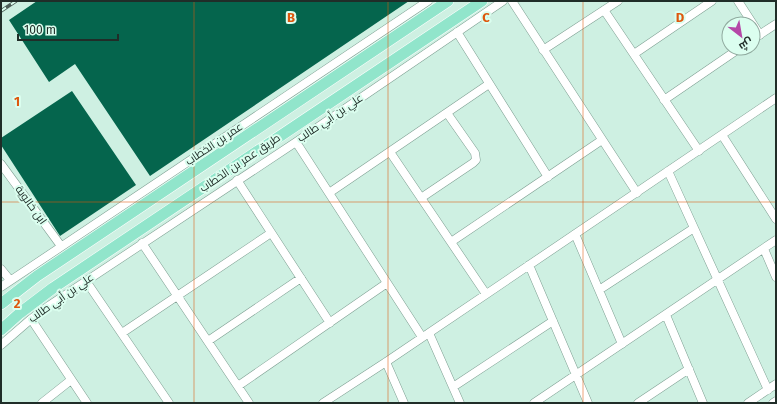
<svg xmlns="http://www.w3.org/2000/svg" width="777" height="404" font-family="'Fira Sans',Cairo,sans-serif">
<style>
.building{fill:#05654d}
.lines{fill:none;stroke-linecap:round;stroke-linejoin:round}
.minor-casing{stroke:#7e9f92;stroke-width:9}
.major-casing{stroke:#fff;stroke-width:12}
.minor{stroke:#fff;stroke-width:8}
.major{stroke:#91e5cb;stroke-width:11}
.rail-casing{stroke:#4c5e57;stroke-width:3.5}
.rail{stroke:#dbfeef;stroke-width:2;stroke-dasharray:6;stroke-linecap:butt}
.grid{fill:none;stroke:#de570d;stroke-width:1;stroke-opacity:0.55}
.labels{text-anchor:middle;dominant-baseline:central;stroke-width:4;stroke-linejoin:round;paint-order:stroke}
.street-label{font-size:11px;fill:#202d28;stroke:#dbfeef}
.grid-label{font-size:13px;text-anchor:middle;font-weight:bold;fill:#de570d;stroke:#dbfeef;stroke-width:4;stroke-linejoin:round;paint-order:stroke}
</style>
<rect width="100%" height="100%" fill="#cef0e2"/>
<!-- building -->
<path class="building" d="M37 1H409L150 176 75 64 49 82 9 20Z
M72 91 136 185 60 236 1 145V138Z"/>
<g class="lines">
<!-- minor casing -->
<g class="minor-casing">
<path id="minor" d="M512 1 637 193
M738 1 760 35
M604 10 699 151
M457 32 548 177
M753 39 776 24
M543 50 618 1
M634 54 712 1
M664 100 740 48
M722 135 776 219
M296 142 422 337
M390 152 486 294
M1 164 61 246
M668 171 768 390
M237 180 330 323
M329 193 489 84
M421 198 473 163 476 160 475 153 447 113
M575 234 622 344
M451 242 602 140
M142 243 249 403
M764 249 776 277
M529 265 588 403
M1 269 10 280
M86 281 169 403
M1 287 428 1
M599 290 694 228
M666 315 703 403
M31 319 87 403
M122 333 271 233
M429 333 460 403
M208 341 301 278
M1 345 31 319 50 305 296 142 503 1
M386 362 404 403
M238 386 387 283
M453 387 553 321
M42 403 71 380
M323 403 386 362 776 98
M534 403 776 240
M638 403 689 369
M748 403 776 384
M773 403 776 401"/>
</g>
<!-- major casing -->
<g class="major-casing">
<path id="major" d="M1 304 37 276 448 1
M1 330 20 313 53 288 482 1"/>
</g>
<!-- minor -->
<use href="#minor" class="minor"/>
<!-- major -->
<use href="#major" class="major"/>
<!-- rail casing -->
<g class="rail-casing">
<path id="rail" d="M1 11 16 1"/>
</g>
<!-- rail -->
<use href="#rail" class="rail"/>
</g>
<!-- grid -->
<path class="grid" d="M194 1V403M388 1V403M583 1V403M1 202H776"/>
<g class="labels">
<!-- street labels -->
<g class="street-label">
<text transform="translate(330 118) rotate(-34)">علي بن أبي طالب</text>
<text transform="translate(214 144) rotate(-34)">عمر بن الخطاب</text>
<text transform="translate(240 163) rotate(-34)">طريق عمر بن الخطاب</text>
<text transform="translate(31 205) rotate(54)">ابن خالوية</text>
<text transform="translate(61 298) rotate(-35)">علي بن أبي طالب</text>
</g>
</g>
<g class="grid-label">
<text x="291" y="22">B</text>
<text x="486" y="22">C</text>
<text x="680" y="22">D</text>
<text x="17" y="106">1</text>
<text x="17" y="308">2</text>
</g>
<!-- border -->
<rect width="777" height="404" fill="none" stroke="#202d28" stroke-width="4"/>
<!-- north arrow -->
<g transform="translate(741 36) rotate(149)"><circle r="19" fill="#dbfeef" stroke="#90aa9f"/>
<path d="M0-3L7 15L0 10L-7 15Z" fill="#b548a7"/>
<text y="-6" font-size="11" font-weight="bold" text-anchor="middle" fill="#202d28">ش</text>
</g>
<!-- scale -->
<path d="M18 34v6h100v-6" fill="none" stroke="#202d28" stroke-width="2"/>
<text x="24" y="34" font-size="12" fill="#202d28" stroke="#dbfeef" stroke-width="3" paint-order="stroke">100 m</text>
</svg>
